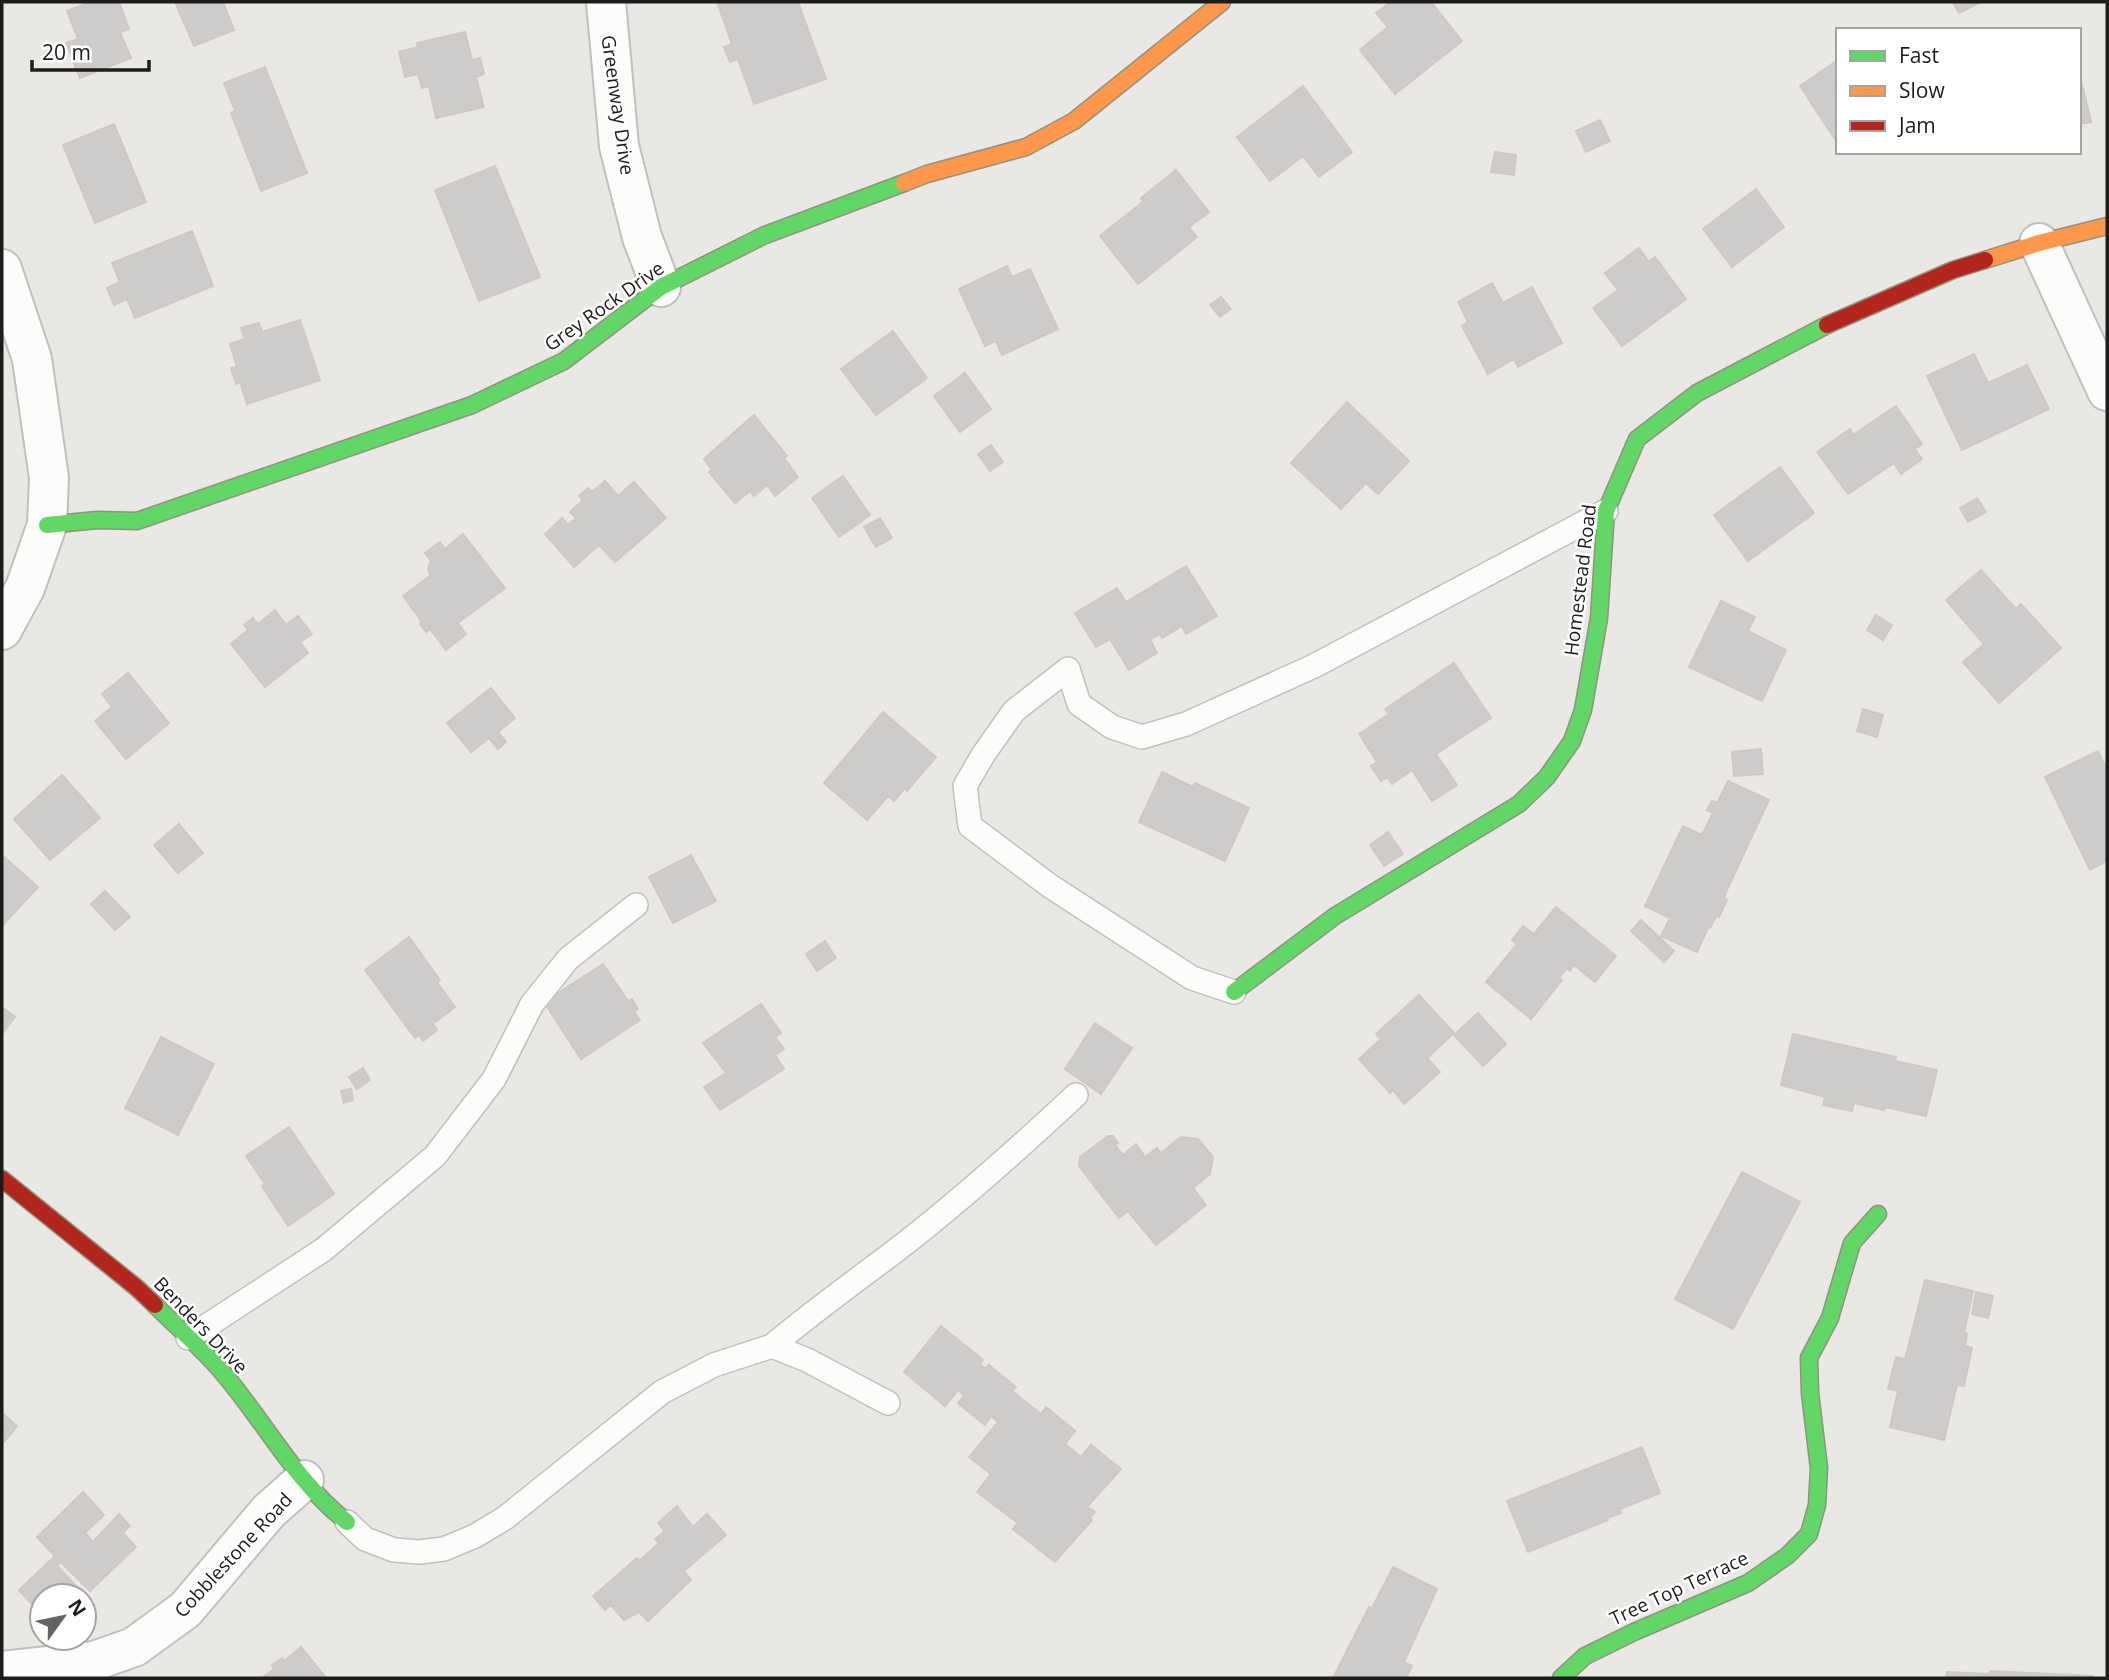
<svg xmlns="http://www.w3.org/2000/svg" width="2109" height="1680" font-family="'Open Sans',sans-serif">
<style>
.building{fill:#ceccca;stroke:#cdcac6;stroke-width:2}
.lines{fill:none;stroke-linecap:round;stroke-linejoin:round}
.lane-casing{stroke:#c1c0bf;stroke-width:26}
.street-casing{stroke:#c1c0bf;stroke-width:42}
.fast-casing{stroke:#91927f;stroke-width:19}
.slow-casing{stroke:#91927f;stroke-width:19}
.jam-casing{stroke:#91927f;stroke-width:19}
.lane{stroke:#fcfcfb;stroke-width:23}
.street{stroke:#fcfcfb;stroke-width:38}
.fast{stroke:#63d668;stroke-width:16}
.slow{stroke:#ff974d;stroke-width:16}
.jam{stroke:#b3261e;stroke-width:16}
.labels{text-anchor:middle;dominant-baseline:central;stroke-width:5;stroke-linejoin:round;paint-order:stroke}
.street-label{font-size:19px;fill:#1c1c1c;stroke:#fff}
</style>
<rect width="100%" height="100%" fill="#eae8e5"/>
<!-- building -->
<path class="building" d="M90 2H119L129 29 120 32 131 58 80 78 66 43 78 39 67 11Z
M175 2H223L234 30 194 46Z
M717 2H798L826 79 754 104 738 59 730 62 724 47 732 44Z
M1391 2H1431L1462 41 1395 94 1360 50 1388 27 1376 13Z
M1953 2H1981L1959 13Z
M465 32 472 60 480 58 484 74 476 77 484 107 436 118 429 86 422 88 418 74 405 77 399 52 418 47 417 43Z
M1838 60V137L1835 139 1800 86Z
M265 67 307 173 261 191 231 113 235 111 224 83Z
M2079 72 2091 122 2079 124Z
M1303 86 1352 152 1319 177 1303 156 1270 181 1237 137Z
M1600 120 1610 141 1586 152 1576 131Z
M114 124 146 202 95 223 63 145Z
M1495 152 1516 155 1514 175 1491 172Z
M495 166 540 277 479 301 435 190Z
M1176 170 1209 212 1189 227 1197 237 1138 284 1100 236 1144 201 1141 198Z
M1756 189 1784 227 1732 267 1703 229Z
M192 231 213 286 135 318 127 299 114 305 107 288 120 282 112 263Z
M1639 248 1649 262 1655 257 1686 299 1622 346 1593 308 1618 290 1605 273Z
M1007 266 1012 277 1030 269 1058 329 1002 355 996 341 985 346 959 289Z
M1492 283 1503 303 1532 287 1562 343 1518 367 1514 359 1488 374 1462 326 1468 322 1458 302Z
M1221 297 1231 309 1220 317 1210 305Z
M300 320 320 380 247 404 240 382 236 384 231 368 237 367 230 344 245 339 241 328 259 323 262 332Z
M893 331 927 378 876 415 841 369Z
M1974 354 1988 383 2027 365 2049 409 1962 450 1927 376Z
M965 373 991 409 960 432 934 396Z
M1347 402 1409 461 1378 494 1366 483 1341 509 1291 463Z
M1896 406 1922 444 1915 449 1922 459 1901 474 1894 463 1848 494 1817 452 1850 429 1853 435Z
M754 415 787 456 784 458 798 477 775 496 767 485 754 496 750 491 735 503 709 472 712 470 704 459Z
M991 445 1003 462 990 471 978 454Z
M1780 467 1814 513 1748 561 1714 515Z
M843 476 870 515 839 537 812 498Z
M605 481 618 496 634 482 666 518 615 562 599 545 574 567 545 534 562 518 568 525 576 518 570 512 583 500 579 496 588 488 592 492Z
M1977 498 1986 512 1968 522 1960 508Z
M880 518 892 538 876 547 864 527Z
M463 534 505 588 458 623 466 634 446 650 430 629 426 632 420 624 422 622 403 596 430 576 428 568 431 561 425 553 440 542 445 549Z
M1186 566 1217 616 1186 634 1182 626 1162 638 1160 634 1150 640 1157 653 1129 670 1110 639 1096 647 1075 613 1117 588 1126 602Z
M1981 570 2016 609 2021 604 2061 648 1999 703 1963 662 1984 644 1946 600Z
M1721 601 1755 617 1748 631 1786 650 1762 701 1689 667Z
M275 610 286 625 298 616 312 634 300 642 308 653 265 687 231 644 248 630 244 625 253 618 258 624Z
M1876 615 1892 625 1883 640 1867 630Z
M1454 663 1491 718 1436 754 1457 785 1432 801 1412 770 1392 784 1387 777 1381 781 1371 766 1377 762 1359 734 1389 714 1385 709Z
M128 673 169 723 126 759 95 721 112 707 102 694Z
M491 688 515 718 498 732 506 742 498 749 489 738 471 752 447 723Z
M1863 709 1883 715 1877 737 1857 731Z
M883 712 936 757 907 791 905 788 894 801 888 796 867 820 824 783Z
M1761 749 1763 774 1734 776 1732 752Z
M2098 751 2107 769V861L2090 870 2045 777Z
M1162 772 1193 787 1195 783 1249 808 1225 861 1139 822Z
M62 775 100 818 50 860 14 819Z
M1728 781 1769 800 1726 892 1724 898 1727 900 1719 917 1716 916 1710 928H1708L1697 952 1661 936 1670 918 1645 906 1683 826 1702 835 1713 813 1707 810 1712 801 1717 803Z
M179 824 203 853 178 873 154 845Z
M1388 832 1403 854 1384 866 1370 845Z
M691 855 716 901 673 923 649 877Z
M4 857 38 887 2 926V859Z
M105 891 130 917 115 930 91 904Z
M1556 907 1616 956 1595 982 1574 965 1570 971 1567 968 1559 978 1562 980 1531 1019 1486 982 1517 944 1512 940 1523 926 1534 934Z
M1641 920 1674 951 1664 962 1631 931Z
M409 937 440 980 437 982 455 1007 433 1024 437 1030 423 1041 420 1035 415 1038 365 970Z
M825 941 836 958 817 971 806 954Z
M603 964 628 1001 632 999 638 1009 634 1012 640 1020 581 1059 544 1002Z
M1419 995 1454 1033 1427 1058 1440 1072 1404 1104 1393 1090 1390 1093 1359 1059 1381 1039 1376 1034Z
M761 1004 781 1033 775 1037 784 1049 775 1055 784 1069 720 1110 704 1087 726 1073 703 1043Z
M2 1007 15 1017 2 1034Z
M1478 1013 1506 1044 1483 1066 1454 1035Z
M1095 1023 1132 1048 1101 1094 1065 1069Z
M1793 1034 1896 1057 1895 1061 1937 1070 1926 1116 1885 1107 1884 1110 1854 1103 1852 1111 1823 1105 1825 1097 1781 1085Z
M161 1037 214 1064 178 1135 125 1108Z
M363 1068 370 1080 357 1089 349 1077Z
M351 1089 353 1100 344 1103 341 1091Z
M289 1127 334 1194 288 1226 262 1186 265 1184 246 1156Z
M1108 1136H1113L1118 1143 1115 1145 1123 1155 1136 1144 1145 1157 1157 1148 1161 1153 1181 1137 1198 1139 1213 1157 1210 1174 1193 1188 1206 1205 1156 1245 1128 1211 1119 1218 1079 1166 1080 1157Z
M1742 1172 1800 1202 1733 1329 1675 1299Z
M1925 1280 1973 1291 1964 1333 1967 1334 1965 1346 1972 1348 1964 1386 1957 1385 1944 1440 1890 1427 1898 1391 1888 1389 1896 1357 1905 1359Z
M1976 1292 1993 1296 1988 1318 1972 1314Z
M941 1326 983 1360 980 1364 985 1369 989 1365 1016 1387 1012 1391 1041 1414 1046 1407 1075 1431 1065 1444 1081 1457 1091 1445 1121 1469 1087 1507 1095 1512 1090 1518 1092 1520 1055 1562 1013 1529 1018 1523 977 1492 991 1474 969 1457 998 1422 991 1416 985 1425 958 1403 964 1395 958 1390 945 1406 904 1372Z
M2 1413 17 1426 2 1444Z
M1642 1447 1660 1493 1620 1509 1621 1513 1607 1518 1608 1520 1528 1552 1507 1501Z
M83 1492 104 1515 85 1533 93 1542 119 1514 130 1526 123 1533 136 1547 90 1591 61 1562 57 1566 78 1588 69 1596H42V1615L19 1590 55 1556 37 1537Z
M677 1506 693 1527 707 1514 726 1535 684 1571 691 1580 648 1621 639 1612 624 1620 611 1605 605 1610 593 1596 637 1558 640 1560 659 1543 655 1539 665 1531 658 1523Z
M1393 1567 1437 1589 1404 1662 1412 1666 1406 1678H1333L1369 1607 1372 1608Z
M301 1647 326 1678H262L274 1669 272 1665 282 1658 284 1661Z
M1990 1671 2092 1676V1678H1946L1947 1672 1990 1674Z"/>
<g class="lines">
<!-- lane casing -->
<g class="lane-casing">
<path id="lane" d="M1234 992 1192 978 1050 886 970 826 965 786 983 755 1014 711 1068 669 1079 704 1112 727 1142 737 1186 724 1314 666 1606 511
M188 1338 323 1250 435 1156 494 1079 532 1004 568 959 636 905
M772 1346C810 1314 850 1285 890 1255 955 1206 1017 1150 1076 1095
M347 1522 365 1539 394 1550 419 1552 444 1549 475 1536 505 1518 662 1392 714 1365 772 1346 807 1360 888 1403"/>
</g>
<!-- street casing -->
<g class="street-casing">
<path id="street" d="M606 2 619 146 642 237 661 287
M2039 243 2107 391
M2 269 32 359 49 478 47 525 25 588 2 630
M2 1671 94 1661 134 1647 185 1610 269 1511 304 1480"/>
</g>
<!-- fast casing -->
<g class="fast-casing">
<path id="fast" d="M47 525 97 520 137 521 472 405 564 361 661 287 765 235 904 183
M1234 992 1335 916 1519 804 1547 777 1572 741 1583 710 1599 618 1606 511 1637 439 1697 393 1827 325
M155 1305C175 1325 197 1344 217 1366 262 1416 293 1480 347 1522
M1561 1678 1585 1656 1634 1632 1748 1583 1787 1556 1809 1534 1817 1505 1819 1468 1810 1393 1809 1358 1830 1318 1852 1243 1878 1214"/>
</g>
<!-- slow casing -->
<g class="slow-casing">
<path id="slow" d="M904 183 927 174 1026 147 1074 121 1222 2
M1985 260 2039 243 2107 226"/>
</g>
<!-- jam casing -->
<g class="jam-casing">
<path id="jam" d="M1827 325 1953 270 1985 260
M2 1179 137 1288 155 1305"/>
</g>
<!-- lane -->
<use href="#lane" class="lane"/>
<!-- street -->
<use href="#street" class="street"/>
<!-- fast -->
<use href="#fast" class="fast"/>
<!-- slow -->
<use href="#slow" class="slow"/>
<!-- jam -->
<use href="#jam" class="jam"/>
</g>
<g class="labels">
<!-- street labels -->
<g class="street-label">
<text transform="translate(618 105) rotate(82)">Greenway Drive</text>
<text transform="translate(604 306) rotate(-35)">Grey Rock Drive</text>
<text transform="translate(1580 580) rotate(-83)">Homestead Road</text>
<text transform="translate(201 1325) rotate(46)">Benders Drive</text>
<text transform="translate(233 1555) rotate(-47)">Cobblestone Road</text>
<text transform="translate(1679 1588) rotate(-25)">Tree Top Terrace</text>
</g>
</g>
<!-- border -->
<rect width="2109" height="1680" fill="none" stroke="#1c1c1c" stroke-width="7"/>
<!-- legend -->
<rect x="1836" y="28" width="245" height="126" fill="#ffffff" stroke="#a4a4a4" stroke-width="2"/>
<rect x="1850" y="51" width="35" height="10" fill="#63d668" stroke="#a4a4a4" stroke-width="2"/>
<text x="1899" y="63" font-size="21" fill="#1c1c1c">Fast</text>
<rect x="1850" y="86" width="35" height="10" fill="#ff974d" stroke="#a4a4a4" stroke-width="2"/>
<text x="1899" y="98" font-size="21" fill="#1c1c1c">Slow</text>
<rect x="1850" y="121" width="35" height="10" fill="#b3261e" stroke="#a4a4a4" stroke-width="2"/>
<text x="1899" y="133" font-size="21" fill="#1c1c1c">Jam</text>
<!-- north arrow -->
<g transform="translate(63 1617) rotate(57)"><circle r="33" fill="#ffffff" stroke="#a4a4a4" stroke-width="2"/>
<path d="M0-5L12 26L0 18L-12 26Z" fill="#646362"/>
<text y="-10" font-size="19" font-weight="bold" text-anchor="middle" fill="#1c1c1c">N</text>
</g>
<!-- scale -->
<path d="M32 60v10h117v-10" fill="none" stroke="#1c1c1c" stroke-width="3.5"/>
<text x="42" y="60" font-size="21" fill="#1c1c1c" stroke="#ffffff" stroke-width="5" paint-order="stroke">20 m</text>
</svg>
